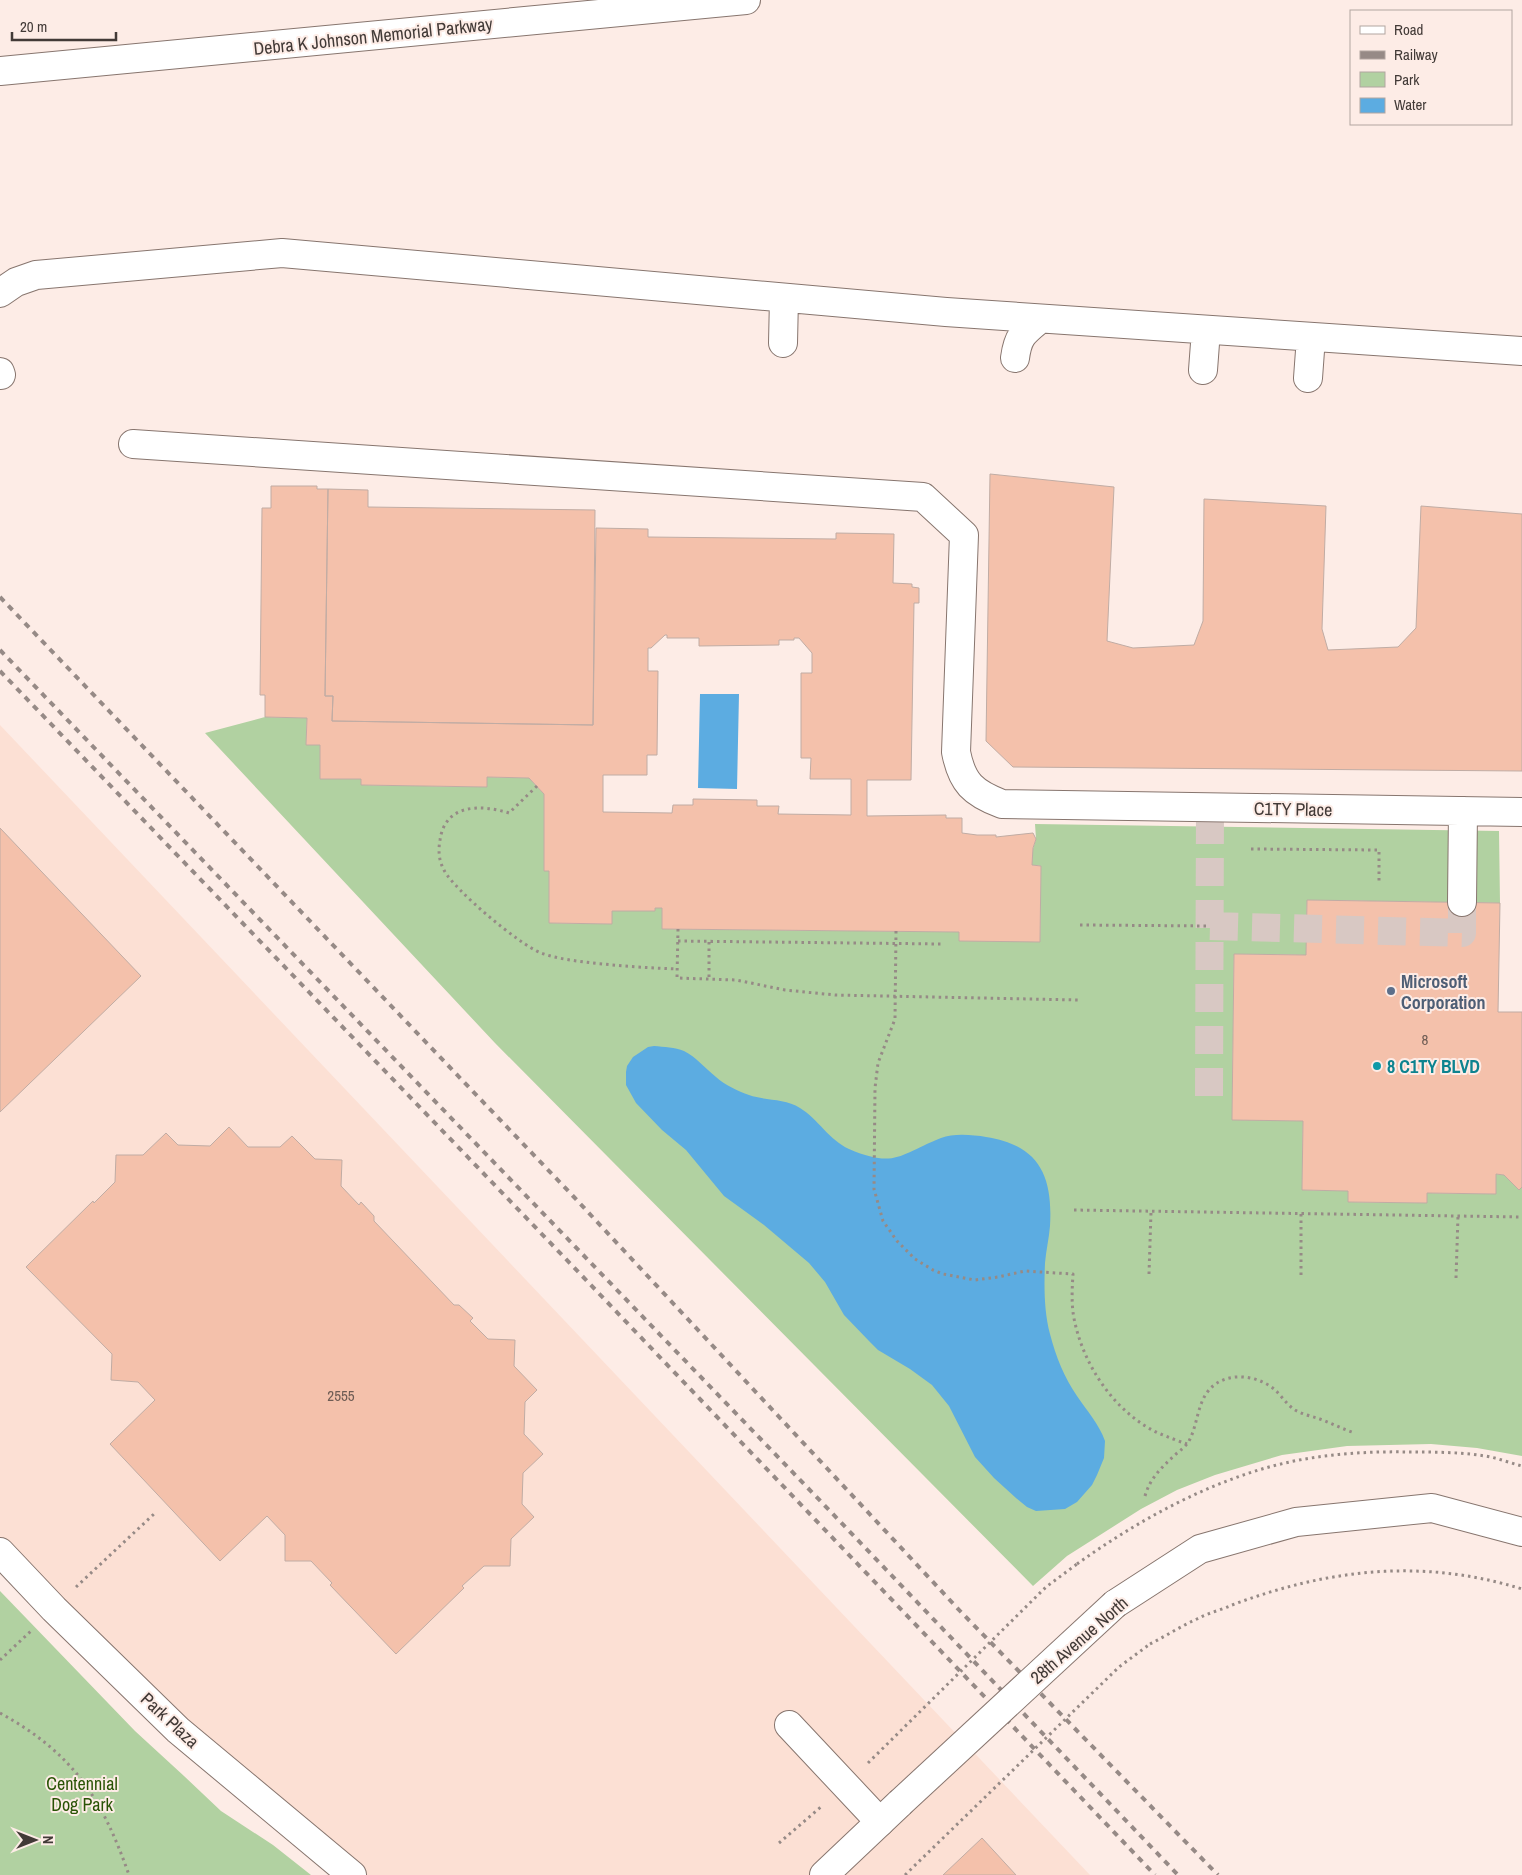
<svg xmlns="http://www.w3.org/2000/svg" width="1522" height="1875" font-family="'Archivo Narrow',sans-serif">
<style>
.built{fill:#fce0d4}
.green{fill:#b1d1a1}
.water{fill:#5cace1}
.building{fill:#f4c1ab;stroke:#c0aca4;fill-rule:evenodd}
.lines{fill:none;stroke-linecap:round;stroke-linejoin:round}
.minor-tunnel{stroke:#d8c8c3;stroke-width:28;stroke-dasharray:28 14;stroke-linecap:butt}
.minor-casing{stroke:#87756e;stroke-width:30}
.major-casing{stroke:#87756e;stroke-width:30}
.highway-casing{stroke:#87756e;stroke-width:30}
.path{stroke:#968a86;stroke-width:3;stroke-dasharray:2.5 4;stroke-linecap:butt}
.minor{stroke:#fff;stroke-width:28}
.major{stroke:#fff;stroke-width:28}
.highway{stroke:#fff;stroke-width:28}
.rail{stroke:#968a86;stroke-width:4;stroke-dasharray:6 6;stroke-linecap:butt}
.major-bridge-casing{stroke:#87756e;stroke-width:30;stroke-linecap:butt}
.path-bridge{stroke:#968a86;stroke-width:3;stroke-dasharray:2.5 4;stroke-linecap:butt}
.major-bridge{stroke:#fff;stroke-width:28}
.service-dot{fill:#5c6f8a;stroke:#fdece6;stroke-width:2}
.culture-dot{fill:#0f9aa8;stroke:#fdece6;stroke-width:2}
.labels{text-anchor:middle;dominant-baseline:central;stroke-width:4;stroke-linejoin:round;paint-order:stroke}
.number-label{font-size:15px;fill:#6e5c54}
.street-label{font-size:18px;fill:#423a37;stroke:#fdece6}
.service-label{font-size:18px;font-weight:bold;fill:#4e5e75;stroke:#fdece6;text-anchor:start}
.culture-label{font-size:18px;font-weight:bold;fill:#0d838f;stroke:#fdece6;text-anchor:start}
.park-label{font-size:18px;fill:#295305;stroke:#fdece6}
</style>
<rect width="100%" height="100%" fill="#fdece6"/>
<!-- built -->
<path class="built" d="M0 725 1090 1875H352L0 1552Z"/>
<!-- green -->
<path class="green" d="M265 717 307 718 306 744 320 745V778L361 779V785L487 787V777L529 778 544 794V871H549V923L612 924V911H654L655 908H662V929L959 932 1040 942 1041 866 1032 865V852L1036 839 1035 824 1499 831 1500 903 1307 900 1306 955 1234 954 1232 1119 1303 1121 1302 1190 1348 1191V1202L1426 1203 1427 1193 1496 1194V1174L1504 1175 1519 1190 1522 1187V1456L1477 1448 1431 1444 1347 1446 1282 1455 1215 1475 1177 1490 1141 1509 1067 1556 1033 1586 495 1043 205 733Z
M0 1591 135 1731 184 1776 221 1811 273 1845 311 1875H0Z"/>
<!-- water -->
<path class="water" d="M700 694H739L737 789 698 788Z
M654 1046C664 1047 675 1047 684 1051 696 1057 705 1068 716 1077 725 1085 738 1091 749 1095 766 1101 785 1098 800 1108 818 1119 829 1140 849 1149 896 1169 900 1154 941 1138 954 1133 973 1135 986 1137 1039 1145 1053 1176 1050 1226 1049 1238 1046 1251 1045 1263 1044 1286 1044 1312 1050 1334 1056 1357 1064 1377 1077 1396 1087 1411 1099 1424 1105 1441L1104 1458 1097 1475 1092 1485 1077 1502 1065 1509 1036 1511 1027 1507 1016 1498 994 1478 975 1457 949 1406 932 1385 910 1369 878 1350 869 1341 844 1315 825 1282 809 1263 764 1225 724 1196 686 1150 662 1130 636 1103 626 1085V1072L627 1066 633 1057 648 1047Z"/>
<!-- building -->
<path class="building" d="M990 474 1114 487 1107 641 1133 648 1194 645 1203 621 1204 499 1326 506 1322 629 1328 650 1398 647 1416 628 1421 506 1522 514V771L1013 767 986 741Z
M271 486H317V489H328L325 696H333L332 721 593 725 596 528 648 529V537L836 539V533L894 534 893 583 912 584V587L919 588V603H914L911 780H867V816L946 815V818H962V833L977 835H996V837L1033 833 1036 839 1033 848 1032 865 1041 866 1040 942 959 941V932L662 929V908H655V911H612V924L549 923V871H544V794L529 778 487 777V787L361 785V779H320V745H306L307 718 265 717V695H260L262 508H271ZM665 635H667V638H699V646L779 645V640H794V638H799L812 653V673H801V758H811L810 779H851V815L778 814 779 806H757V800L693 799V805H673L672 813 603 812V775H647V755H657L658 671H648V648H651Z
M328 489 368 490V507L595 510 593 725 332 721 333 696H325Z
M0 828 141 976 0 1112Z
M1307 900 1500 903 1498 1012H1522V1187L1519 1190 1504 1175 1496 1174V1194L1427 1193V1203L1348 1202V1191L1302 1190 1303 1121 1232 1120 1234 954 1306 955Z
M229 1127 248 1147H280L292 1136 315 1159 342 1160 341 1186 359 1205 361 1202 374 1216V1221L454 1305H459L473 1318 470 1321 488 1339 515 1340 514 1366 537 1390 525 1402 524 1434 543 1454 523 1473 522 1504 534 1517 511 1539 510 1566H484L462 1586 464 1588 396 1654 330 1585 332 1583 311 1561H285V1535L267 1516 220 1561 110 1444 155 1400 138 1382 111 1380 112 1354 26 1267 93 1201 94 1203 115 1182 116 1155H143L166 1133 178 1145 210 1146Z
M982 1838 1016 1875H943Z"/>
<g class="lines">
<!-- minor-tunnel -->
<path class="minor-tunnel" d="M1210 926 1462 933V902
M1209 1096 1210 808"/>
<!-- minor casing -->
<g class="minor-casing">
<path id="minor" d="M0 293 16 282 36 275 282 253 946 312 1522 351
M783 343 784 298
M1015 358C1018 336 1023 333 1040 319
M1203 370 1206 330
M0 372 1 375
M1308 378 1311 337
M133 444 923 497 964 535 956 752C962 783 973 793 1002 804L1522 812
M1462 902 1463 811
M0 1552 54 1609 178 1730 352 1875
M789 1725 880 1822"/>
</g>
<!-- major casing -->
<g class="major-casing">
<path id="major" d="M1115 1604 1200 1549 1296 1522 1432 1508 1522 1532
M824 1875 900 1803"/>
</g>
<!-- highway casing -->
<g class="highway-casing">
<path id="highway" d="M0 71 746 0"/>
</g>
<!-- path -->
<path class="path" d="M537 786 509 813C480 804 445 804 440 840 438 851 439 861 444 870 454 890 520 945 541 953 558 959 576 961 593 963 621 966 649 968 677 969
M1251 849 1379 850V881
M1080 925 1210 926
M678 929 677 978 736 980 785 990 835 995 1078 1000
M896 931 895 1019 878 1063 875 1088 874 1189 883 1221 897 1241 915 1259 933 1270 943 1274 975 1280 998 1277 1025 1271 1073 1274C1072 1290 1071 1307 1075 1323 1085 1368 1116 1413 1158 1433 1168 1437 1178 1441 1187 1444
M678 941 942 944
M709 942V978
M1074 1210 1522 1217
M1301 1214V1276
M1149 1274 1151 1212
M1456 1278 1458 1216
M1145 1496C1150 1478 1162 1467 1176 1454 1181 1450 1186 1446 1189 1441 1197 1426 1197 1408 1206 1394 1221 1371 1254 1373 1274 1389 1281 1395 1287 1405 1295 1410 1302 1414 1310 1416 1317 1418 1329 1422 1340 1428 1352 1432
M1077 1564C1133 1524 1195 1489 1262 1469 1309 1455 1360 1451 1409 1452 1434 1452 1460 1452 1485 1456 1498 1458 1510 1463 1522 1466
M76 1587 154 1514
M1150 1644C1166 1636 1181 1626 1197 1619 1208 1613 1221 1610 1232 1605 1328 1569 1423 1558 1522 1589
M0 1660 32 1630
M0 1713C73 1753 102 1798 129 1875
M779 1843 822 1806"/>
<!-- minor -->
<use href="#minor" class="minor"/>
<!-- major -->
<use href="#major" class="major"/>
<!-- highway -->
<use href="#highway" class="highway"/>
<!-- rail -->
<path class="rail" d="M0 597 573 1196 961 1612 1218 1875
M0 650 831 1512 1178 1875
M0 671 588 1282 1155 1875"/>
<!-- major-bridge casing -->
<g class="major-bridge-casing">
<path id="major-bridge" d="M900 1803 1115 1604"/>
</g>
<!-- path-bridge -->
<path class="path-bridge" d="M868 1763 1046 1587 1077 1564
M905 1875 1119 1667 1150 1644"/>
<!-- major-bridge -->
<use href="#major-bridge" class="major-bridge"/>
</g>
<!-- markers -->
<circle class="service-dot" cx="1391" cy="991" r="5"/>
<circle class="culture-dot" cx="1377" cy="1066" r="5"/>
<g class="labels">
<!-- number labels -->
<g class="number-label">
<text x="1425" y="1039">8</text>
<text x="341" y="1395">2555</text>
</g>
<!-- street labels -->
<g class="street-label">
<text transform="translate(373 36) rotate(-6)">Debra K Johnson Memorial Parkway</text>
<text transform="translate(1293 809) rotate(1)">C1TY Place</text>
<text transform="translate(1079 1640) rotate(-41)">28th Avenue North</text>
<text transform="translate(170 1720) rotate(43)">Park Plaza</text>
</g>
<!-- service labels -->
<g class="service-label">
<text x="1401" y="981">Microsoft<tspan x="1401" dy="21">Corporation</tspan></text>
</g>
<!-- culture labels -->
<g class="culture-label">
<text x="1387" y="1066">8 C1TY BLVD</text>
</g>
<!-- park labels -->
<g class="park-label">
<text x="82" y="1783">Centennial<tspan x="82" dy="21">Dog Park</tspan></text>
</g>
</g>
<!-- legend -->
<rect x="1350" y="10" width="162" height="115" fill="#fdece6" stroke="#b2a5a0"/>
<rect x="1360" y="26" width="25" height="8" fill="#ffffff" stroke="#b2a5a0"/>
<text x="1394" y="35" font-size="15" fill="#423a37">Road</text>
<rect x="1360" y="51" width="25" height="8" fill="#968a86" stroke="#b2a5a0"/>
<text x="1394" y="60" font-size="15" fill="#423a37">Railway</text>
<rect x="1360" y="72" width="25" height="15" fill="#b1d1a1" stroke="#b2a5a0"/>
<text x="1394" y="85" font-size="15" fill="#423a37">Park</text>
<rect x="1360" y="98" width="25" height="15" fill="#5cace1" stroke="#b2a5a0"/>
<text x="1394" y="110" font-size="15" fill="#423a37">Water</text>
<!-- north arrow -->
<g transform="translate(35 1840) rotate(90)" stroke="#fdece6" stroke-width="4" paint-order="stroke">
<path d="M0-4L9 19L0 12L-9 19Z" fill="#423a37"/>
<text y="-8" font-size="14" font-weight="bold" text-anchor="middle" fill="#423a37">N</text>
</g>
<!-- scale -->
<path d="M12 32v8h104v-8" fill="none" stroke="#423a37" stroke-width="2.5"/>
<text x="20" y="32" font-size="15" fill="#423a37" stroke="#fdece6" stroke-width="4" paint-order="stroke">20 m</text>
</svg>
